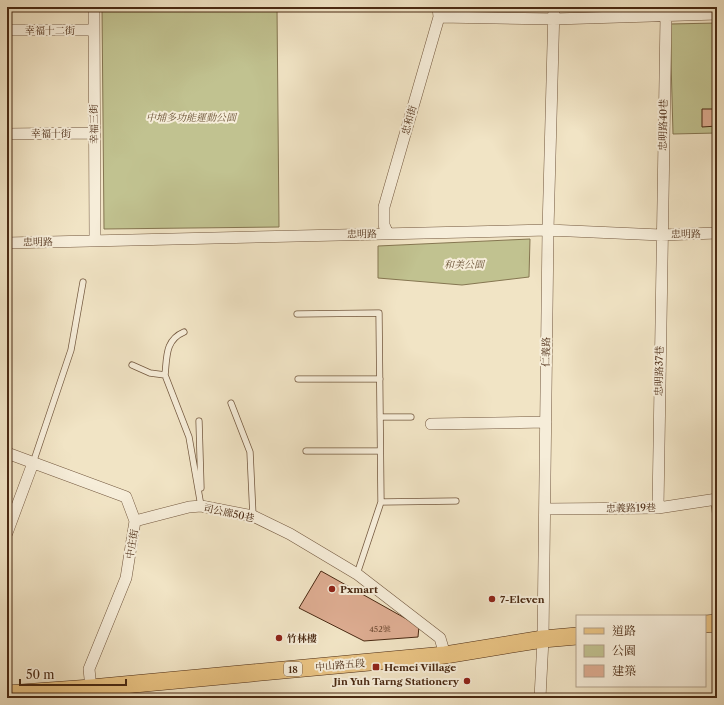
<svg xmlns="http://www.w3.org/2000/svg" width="724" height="705" font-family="'Libre Caslon Text','Noto Serif TC',serif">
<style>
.green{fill:#c1c290;stroke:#857651}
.building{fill:#ddac91;stroke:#492912}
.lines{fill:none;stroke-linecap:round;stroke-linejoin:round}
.lane-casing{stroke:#73583f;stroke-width:7}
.street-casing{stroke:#73583f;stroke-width:12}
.primary-casing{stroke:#492912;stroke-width:18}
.lane{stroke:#f6edd9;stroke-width:5.5}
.street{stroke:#f6edd9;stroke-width:11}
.primary{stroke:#e8c282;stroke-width:17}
.poi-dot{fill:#8f2418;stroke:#f6edd9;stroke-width:1.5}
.labels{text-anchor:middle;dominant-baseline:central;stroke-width:4;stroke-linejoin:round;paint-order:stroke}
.number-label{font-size:8px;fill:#6e4a32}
.shield{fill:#f6edd9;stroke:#7d644e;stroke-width:1}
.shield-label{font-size:9px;font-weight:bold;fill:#492912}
.street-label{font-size:10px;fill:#492912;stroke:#f6edd9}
.park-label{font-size:10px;font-style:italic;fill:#674f32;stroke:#f6edd9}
.poi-label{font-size:10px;font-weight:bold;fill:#492912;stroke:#f6edd9;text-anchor:start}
</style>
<rect width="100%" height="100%" fill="#f1e4c5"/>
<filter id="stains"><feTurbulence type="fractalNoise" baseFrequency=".005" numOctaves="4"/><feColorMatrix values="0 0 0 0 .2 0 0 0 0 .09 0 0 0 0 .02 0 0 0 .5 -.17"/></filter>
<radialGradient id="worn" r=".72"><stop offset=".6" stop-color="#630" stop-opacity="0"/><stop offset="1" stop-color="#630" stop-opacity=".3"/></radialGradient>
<!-- green -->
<path class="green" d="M102 7H277L279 227 104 229Z
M717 23V133L673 134 670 24Z
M530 239 529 277 462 285 378 278V246Z"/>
<!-- building -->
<path class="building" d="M702 109H717V126L702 127Z
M321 571 419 626 418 637 364 641 299 608Z"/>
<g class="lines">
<!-- lane casing -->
<g class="lane-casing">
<path id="lane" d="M297 314 379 313 381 502 357 574
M132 365 150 373 165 375 189 437 201 506
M165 375C167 357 165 340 184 332
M298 379H380
M231 403 250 452 253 516
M380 417H411
M199 421 201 488
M306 451H380
M33 463 71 350 83 282
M714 499 717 528
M381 502 456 501"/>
</g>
<!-- street casing -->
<g class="street-casing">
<path id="street" d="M94 7 95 241
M439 17 554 19 717 14
M7 30H93
M7 134 95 133
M388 234 384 225V207L439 17 438 7
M7 243 548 230 661 235 717 233
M431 424 546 422
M7 453 126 497 135 521 126 578 89 669 91 688
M658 508 666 16
M545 509 658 508 717 499
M135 521 189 507 201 506 253 516 290 534 357 574 440 638 445 655
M7 533 33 463
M540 698 543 639 548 230 554 7"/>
</g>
<!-- primary casing -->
<g class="primary-casing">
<path id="primary" d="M705 624 717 623
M7 694 91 688 445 655 543 639 577 636"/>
</g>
<!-- lane -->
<use href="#lane" class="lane"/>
<!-- street -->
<use href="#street" class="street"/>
<!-- primary -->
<use href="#primary" class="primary"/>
</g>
<!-- markers -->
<g class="poi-dot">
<circle cx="332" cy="589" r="4"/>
<circle cx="492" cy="599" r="4"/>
<circle cx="279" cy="638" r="4"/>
<rect x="372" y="663" width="8" height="8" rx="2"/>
<circle cx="467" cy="681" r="4"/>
</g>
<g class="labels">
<!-- number labels -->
<g class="number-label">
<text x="380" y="629">452號</text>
</g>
<!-- shield labels -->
<rect class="shield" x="284" y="662" width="18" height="14" rx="3"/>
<g class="shield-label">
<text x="293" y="669">18</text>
</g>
<!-- street labels -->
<g class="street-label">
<text x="50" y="30">幸福十二街</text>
<text transform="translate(409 120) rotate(-74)">忠和街</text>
<text transform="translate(94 124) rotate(-91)">幸福三街</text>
<text transform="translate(663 125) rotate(-89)">忠明路40巷</text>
<text x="51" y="133">幸福十街</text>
<text transform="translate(362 234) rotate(-1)">忠明路</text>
<text transform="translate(686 234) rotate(-1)">忠明路</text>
<text transform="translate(38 242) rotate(-1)">忠明路</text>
<text transform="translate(546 352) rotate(-89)">仁義路</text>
<text transform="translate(659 371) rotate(-89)">忠明路37巷</text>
<text transform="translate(631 508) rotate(-1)">忠義路19巷</text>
<text transform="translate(229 513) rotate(12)">司公廍50巷</text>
<text transform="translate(132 544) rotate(-80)">中庄街</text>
<text transform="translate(340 665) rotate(-5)">中山路五段</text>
</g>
<!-- park labels -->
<g class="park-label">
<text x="191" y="117">中埔多功能運動公園</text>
<text x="464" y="264">和美公園</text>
</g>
<!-- poi labels -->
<g class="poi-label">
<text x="340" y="589">Pxmart</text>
<text x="500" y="599">7-Eleven</text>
<text x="287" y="638">竹林樓</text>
<text x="384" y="667">Hemei Village</text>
<text x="459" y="681" text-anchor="end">Jin Yuh Tarng Stationery</text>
</g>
</g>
<!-- margin -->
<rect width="724" height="705" fill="none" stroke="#f1e4c5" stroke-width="24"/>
<rect x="8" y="8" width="708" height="689" fill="none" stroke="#492912" stroke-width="2"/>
<rect x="12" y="12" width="700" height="681" fill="none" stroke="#492912"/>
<!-- legend -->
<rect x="576" y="615" width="130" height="72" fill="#f6edd9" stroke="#b19f89"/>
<rect x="584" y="628" width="20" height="6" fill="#e8c282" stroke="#b19f89"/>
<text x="612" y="635" font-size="12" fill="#492912">道路</text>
<rect x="584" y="645" width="20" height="12" fill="#c1c290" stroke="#b19f89"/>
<text x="612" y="655" font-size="12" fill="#492912">公園</text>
<rect x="584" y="665" width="20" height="12" fill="#ddac91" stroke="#b19f89"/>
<text x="612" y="675" font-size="12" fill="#492912">建築</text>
<!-- scale -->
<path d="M20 679v6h106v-6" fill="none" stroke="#492912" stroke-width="2"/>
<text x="26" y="679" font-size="12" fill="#492912" stroke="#f6edd9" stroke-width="3" paint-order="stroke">50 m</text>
<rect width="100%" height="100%" filter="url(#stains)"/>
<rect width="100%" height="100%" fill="url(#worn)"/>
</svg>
